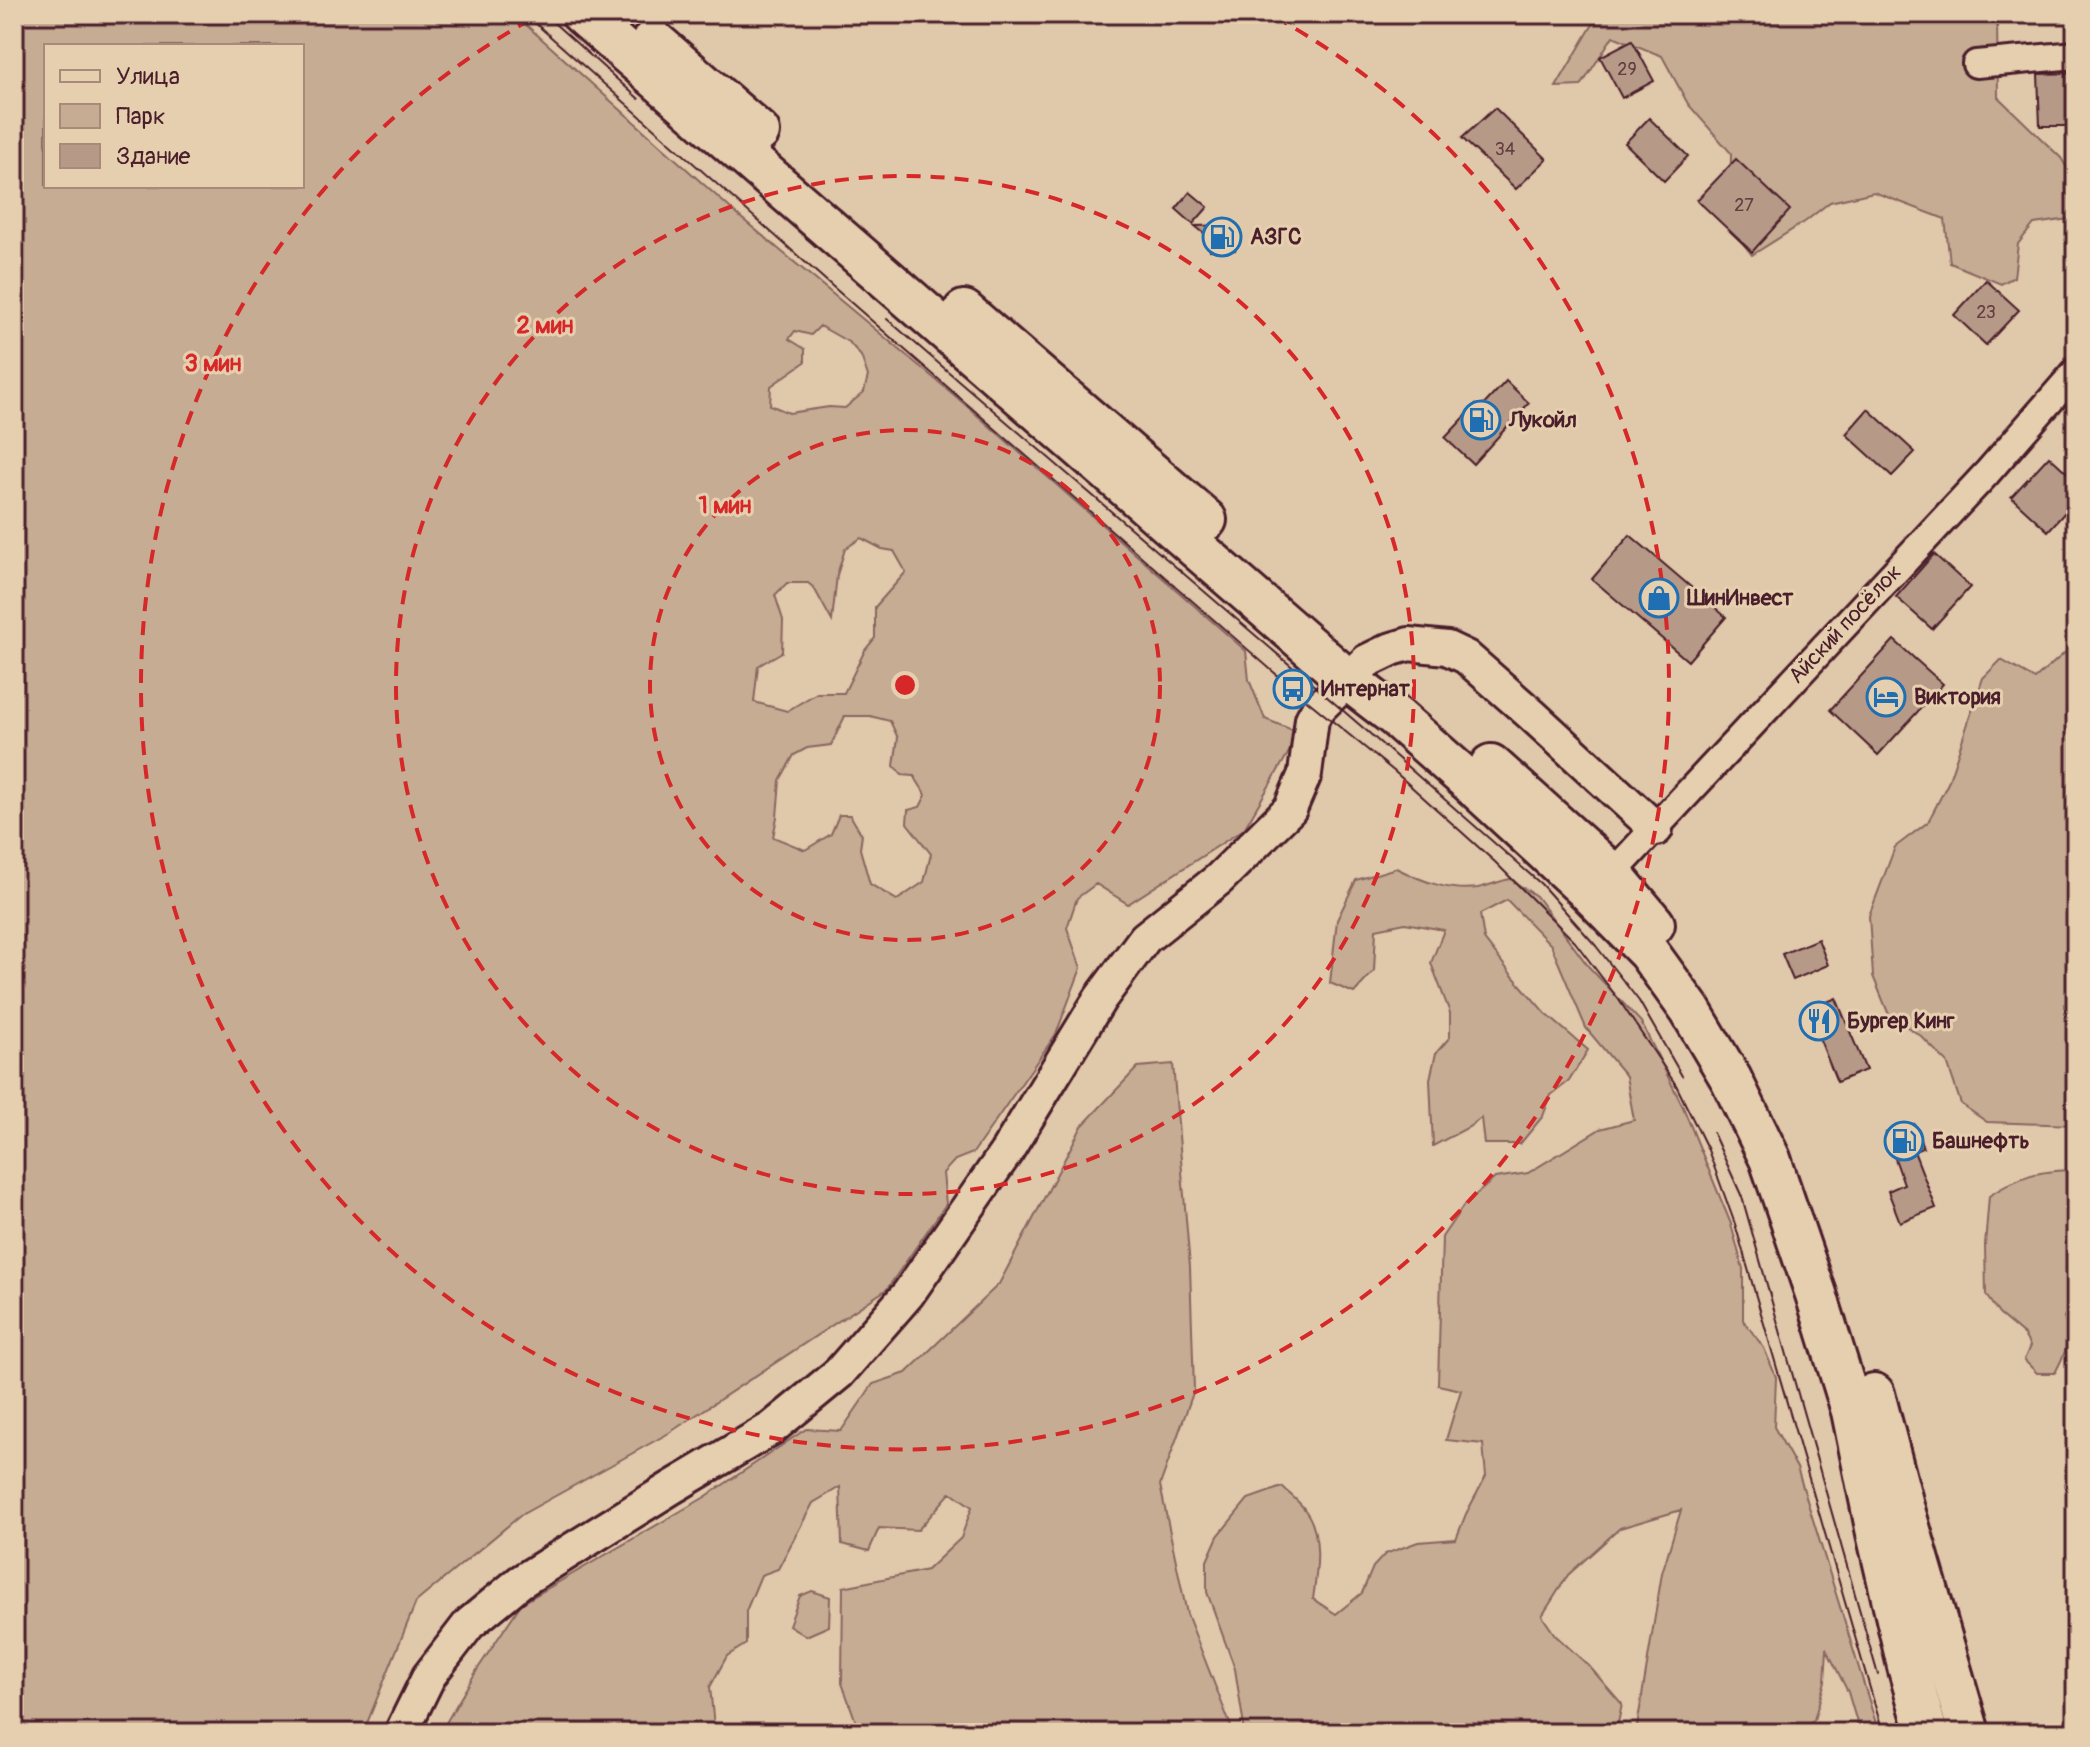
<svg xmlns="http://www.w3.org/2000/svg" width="2090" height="1747" font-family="Pangolin,sans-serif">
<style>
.green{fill:#c7ac94;stroke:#886660;stroke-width:2;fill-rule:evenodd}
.building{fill:#b69987;stroke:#4a1f2b;stroke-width:2}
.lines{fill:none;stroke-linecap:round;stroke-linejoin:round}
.minor-casing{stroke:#4a1f2b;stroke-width:32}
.tertiary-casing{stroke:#4a1f2b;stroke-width:38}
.primary-casing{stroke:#4a1f2b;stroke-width:46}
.minor{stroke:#e6cfaf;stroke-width:26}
.tertiary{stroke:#e6cfaf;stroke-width:32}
.primary{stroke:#e6cfaf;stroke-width:40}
.tram{stroke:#4a1f2b;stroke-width:2}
.ring{fill:none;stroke:#d62828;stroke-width:4;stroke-dasharray:14 10}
.labels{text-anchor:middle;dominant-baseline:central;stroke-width:6;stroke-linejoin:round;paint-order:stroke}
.number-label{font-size:18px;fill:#653e42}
.poi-label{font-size:22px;font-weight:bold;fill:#4a1f2b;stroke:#e6cfaf;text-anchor:start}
.street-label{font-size:22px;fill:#4a1f2b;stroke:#e6cfaf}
.centre{fill:#d62828;stroke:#e6cfaf;stroke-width:4}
.ring-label{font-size:24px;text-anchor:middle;font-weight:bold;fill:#d62828;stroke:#e6cfaf;stroke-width:6;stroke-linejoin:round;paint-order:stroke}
</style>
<rect width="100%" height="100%" fill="#e0c8aa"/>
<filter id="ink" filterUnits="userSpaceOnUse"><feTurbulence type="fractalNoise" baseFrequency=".0125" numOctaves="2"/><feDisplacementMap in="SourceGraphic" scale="16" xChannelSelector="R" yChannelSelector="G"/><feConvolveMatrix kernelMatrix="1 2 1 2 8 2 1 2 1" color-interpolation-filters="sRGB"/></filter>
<g filter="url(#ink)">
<!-- green -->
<path class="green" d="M14 14H514L740 217 953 394 1246 651 1249 680 1265 719 1300 733 1244 829 1128 904 1096 884 1077 898 1067 928 1081 968 1056 1034 973 1153 955 1160 943 1173 946 1204 887 1289 669 1433 521 1515 416 1602 363 1733H14ZM46 46H302V186H46ZM820 326 850 343 861 356 868 376 864 392 845 408 829 407 789 413 770 405 771 386 805 362V349L789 339 795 331 811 335ZM861 538 882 549 894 551 906 572 875 607V638L865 650 844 693H817L787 711 754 702 758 666 782 652 783 620 775 595 787 583H808L814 588 832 621 837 575 845 549ZM845 716H870L890 721 898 738 894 766 902 775 914 776 926 795 920 807 908 810 907 823 931 854 924 882 897 900 870 884 860 849 862 835 850 815H839L831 834 805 850 773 837 777 817 780 780 794 755 807 748 831 745Z
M1599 14H1994L1997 19 1998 97 2061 158 2076 182V215L2069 219 2034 224 2018 244 2014 277 2001 284 1950 263 1945 219 1874 192 1830 202 1806 221 1752 255 1730 227 1731 153 1688 104 1662 56 1613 36 1581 86 1556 87Z
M2076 643V1125L1987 1122 1961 1104 1947 1062 1921 1036 1889 1015 1873 976 1869 916 1895 847 1928 822 1948 783 1983 678 2001 660 2035 679Z
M1396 868C1422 881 1449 892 1478 888 1489 886 1499 881 1510 879L1536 896 1589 967 1641 1022 1683 1107 1731 1224 1743 1269V1320L1764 1348 1776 1377 1774 1427 1797 1468 1879 1733H1860L1848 1692 1827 1650 1825 1681 1814 1720 1800 1733H1636L1662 1573 1681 1510 1620 1528 1568 1575 1542 1616 1555 1635 1589 1666 1622 1704 1616 1733H1243V1720L1235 1669 1207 1592V1561L1218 1536 1248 1499 1282 1487C1289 1494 1299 1501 1305 1510 1323 1534 1317 1572 1313 1599L1336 1614 1362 1593 1373 1567 1385 1554 1418 1542 1456 1539 1466 1514 1486 1476 1483 1444 1446 1440 1461 1390 1438 1385 1442 1237 1464 1205 1495 1178 1528 1173 1600 1129 1634 1120 1626 1076 1586 1028 1551 945 1507 900 1480 914 1484 939 1511 974 1545 1013 1588 1050 1569 1081 1551 1095 1543 1116 1520 1144H1484L1481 1118 1469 1127 1433 1146 1430 1079 1436 1053 1450 1037V1013L1431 963 1444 930 1405 923 1376 929 1374 971 1354 993 1330 983 1337 920 1356 880Z
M1173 1064 1190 1267 1194 1390 1160 1485 1187 1614 1232 1729 1231 1733H860L842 1683 843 1587 927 1570 961 1538 972 1507 951 1492 918 1530 879 1528 869 1551 842 1544 840 1487 813 1503 778 1569 761 1575 746 1611V1644L727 1656 710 1687 714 1726 711 1733H440L477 1670 521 1604 705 1497 806 1429 841 1431 873 1384 906 1373 999 1284 1082 1126 1138 1067Z
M2076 1170V1301L2064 1317C2072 1342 2066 1351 2055 1373H2037L2024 1360 2030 1346 2024 1335 1999 1314 1986 1295 1985 1245 1989 1196C2023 1174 2037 1171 2076 1170Z
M812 1591 830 1597 829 1626 806 1636 789 1625 800 1596Z"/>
<!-- building -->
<path class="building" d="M1632 40 1654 81 1622 98 1600 57Z
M2076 73V126H2040L2038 74Z
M1495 108 1547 159 1516 189 1462 138Z
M1649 118 1688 156 1664 181 1625 143Z
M1736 159 1790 210 1752 252 1697 200Z
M1190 192 1208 207 1193 224 1176 209Z
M1235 225V250H1210V238L1195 226Z
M1986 280 2019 310 1986 345 1954 315Z
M1506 381 1529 403 1473 464 1445 438 1476 405 1480 409Z
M1868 409 1915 452 1892 476 1846 434Z
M2049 456 2076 481V500L2048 531 2011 497Z
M1630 535 1726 617 1688 661 1592 579Z
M1934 554 1970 587 1932 629 1896 597Z
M1894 640 1943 684 1878 755 1830 710Z
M1818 939 1828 965 1793 980 1782 954Z
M1836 998 1866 1070 1837 1082 1808 1010Z
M1914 1124 1923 1148 1914 1151 1936 1208 1900 1222 1888 1191 1904 1184 1886 1133Z"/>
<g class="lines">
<!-- minor casing -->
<g class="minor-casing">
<path id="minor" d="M1976 64 2076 55
M1612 874 1987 473 2076 371"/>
</g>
<!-- tertiary casing -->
<g class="tertiary-casing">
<path id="tertiary" d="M401 1733 429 1676 469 1624 520 1582 671 1488 772 1428 839 1373 908 1294 1007 1151 1100 999 1145 938 1219 879 1290 809 1305 774 1312 719 1317 710 1367 661 1392 649 1409 644 1447 648 1466 657 1531 714 1656 829"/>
</g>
<!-- primary casing -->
<g class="primary-casing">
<path id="primary" d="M582 14 1348 680 1396 717 1472 784 1588 891 1648 952 1690 1010 1731 1079 1770 1159 1816 1294 1852 1411 1877 1533 1908 1666 1927 1733
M653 40 759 132
M964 311 1206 520
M1491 765 1612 874 1654 924
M1874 1394 1905 1513 1969 1733"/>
</g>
<!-- minor -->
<use href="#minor" class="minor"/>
<!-- tertiary -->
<use href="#tertiary" class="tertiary"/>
<!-- primary -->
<use href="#primary" class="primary"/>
<!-- tram -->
<path class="tram" d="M525 14 832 286 1293 689 1395 772 1495 862 1575 942 1619 1000 1676 1085 1708 1150 1735 1224 1883 1733
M544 14 639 99
M887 319 1368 732 1541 884 1596 946 1639 1001 1682 1076
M1713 1133 1742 1197 1878 1675"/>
</g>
</g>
<!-- distance rings -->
<g class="ring">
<circle cx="905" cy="685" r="255"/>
<circle cx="905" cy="685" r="509"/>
<path d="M1275 17A764 764 0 1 1 535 17"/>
</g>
<!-- icons -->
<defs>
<g id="fuel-ring" transform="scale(2)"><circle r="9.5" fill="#e6cfaf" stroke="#1f6fb2" stroke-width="1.5"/><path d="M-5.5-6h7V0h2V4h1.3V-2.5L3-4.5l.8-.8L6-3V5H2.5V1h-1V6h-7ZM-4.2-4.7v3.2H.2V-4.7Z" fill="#1f6fb2"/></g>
<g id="shop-ring" transform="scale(2)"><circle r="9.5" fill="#e6cfaf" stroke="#1f6fb2" stroke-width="1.5"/><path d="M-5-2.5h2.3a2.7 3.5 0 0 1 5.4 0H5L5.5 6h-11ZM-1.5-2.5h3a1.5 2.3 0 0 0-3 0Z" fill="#1f6fb2"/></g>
<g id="bus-ring" transform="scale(2)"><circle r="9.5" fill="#e6cfaf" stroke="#1f6fb2" stroke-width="1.5"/><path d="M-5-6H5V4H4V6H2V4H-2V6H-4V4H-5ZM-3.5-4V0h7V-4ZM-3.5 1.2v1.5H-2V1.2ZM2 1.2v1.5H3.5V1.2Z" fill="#1f6fb2"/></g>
<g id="hotel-ring" transform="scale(2)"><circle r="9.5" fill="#e6cfaf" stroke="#1f6fb2" stroke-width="1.5"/><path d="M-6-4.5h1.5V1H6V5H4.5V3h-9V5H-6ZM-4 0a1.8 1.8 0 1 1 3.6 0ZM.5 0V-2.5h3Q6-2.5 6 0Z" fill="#1f6fb2"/></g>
<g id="restaurant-ring" transform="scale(2)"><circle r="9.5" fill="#e6cfaf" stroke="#1f6fb2" stroke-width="1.5"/><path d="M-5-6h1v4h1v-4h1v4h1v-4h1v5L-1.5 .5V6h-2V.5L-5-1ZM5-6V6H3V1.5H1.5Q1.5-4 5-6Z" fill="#1f6fb2"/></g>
</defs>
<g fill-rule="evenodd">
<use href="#fuel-ring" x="1222" y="237"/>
<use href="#fuel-ring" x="1481" y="420"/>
<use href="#shop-ring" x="1659" y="598"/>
<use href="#bus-ring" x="1293" y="689"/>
<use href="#hotel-ring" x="1886" y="697"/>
<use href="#restaurant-ring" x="1819" y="1021"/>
<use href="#fuel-ring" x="1904" y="1141"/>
</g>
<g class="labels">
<!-- number labels -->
<g class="number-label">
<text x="1627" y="69">29</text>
<text x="1505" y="149">34</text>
<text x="1744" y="205">27</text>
<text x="1986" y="312">23</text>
</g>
<!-- poi labels -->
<g class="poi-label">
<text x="1250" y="237">АЗГС</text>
<text x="1509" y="420">Лукойл</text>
<text x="1687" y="598">ШинИнвест</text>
<text x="1321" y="689">Интернат</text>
<text x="1914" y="697">Виктория</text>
<text x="1847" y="1021">Бургер Кинг</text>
<text x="1932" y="1141">Башнефть</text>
</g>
<!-- street labels -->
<g class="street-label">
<text transform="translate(1845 624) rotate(-47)">Айский посёлок</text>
</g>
</g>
<circle cx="905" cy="685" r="12" class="centre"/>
<g class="ring-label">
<text x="545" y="333">2 мин</text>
<text x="213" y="371">3 мин</text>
<text x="725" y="513">1 мин</text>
</g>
<!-- margin -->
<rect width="2090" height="1747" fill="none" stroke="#e6cfaf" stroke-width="48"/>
<rect x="24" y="24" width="2042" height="1699" fill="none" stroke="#4a1f2b" stroke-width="3" filter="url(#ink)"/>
<!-- legend -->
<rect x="44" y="44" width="260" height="144" fill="#e6cfaf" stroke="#a8897a" stroke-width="2"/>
<rect x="60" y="70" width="40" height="12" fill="#e6cfaf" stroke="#a8897a" stroke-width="2"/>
<text x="116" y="84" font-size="24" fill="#4a1f2b">Улица</text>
<rect x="60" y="104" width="40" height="24" fill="#c7ac94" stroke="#a8897a" stroke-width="2"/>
<text x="116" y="124" font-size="24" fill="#4a1f2b">Парк</text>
<rect x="60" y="144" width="40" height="24" fill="#b69987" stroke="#a8897a" stroke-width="2"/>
<text x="116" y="164" font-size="24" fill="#4a1f2b">Здание</text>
</svg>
